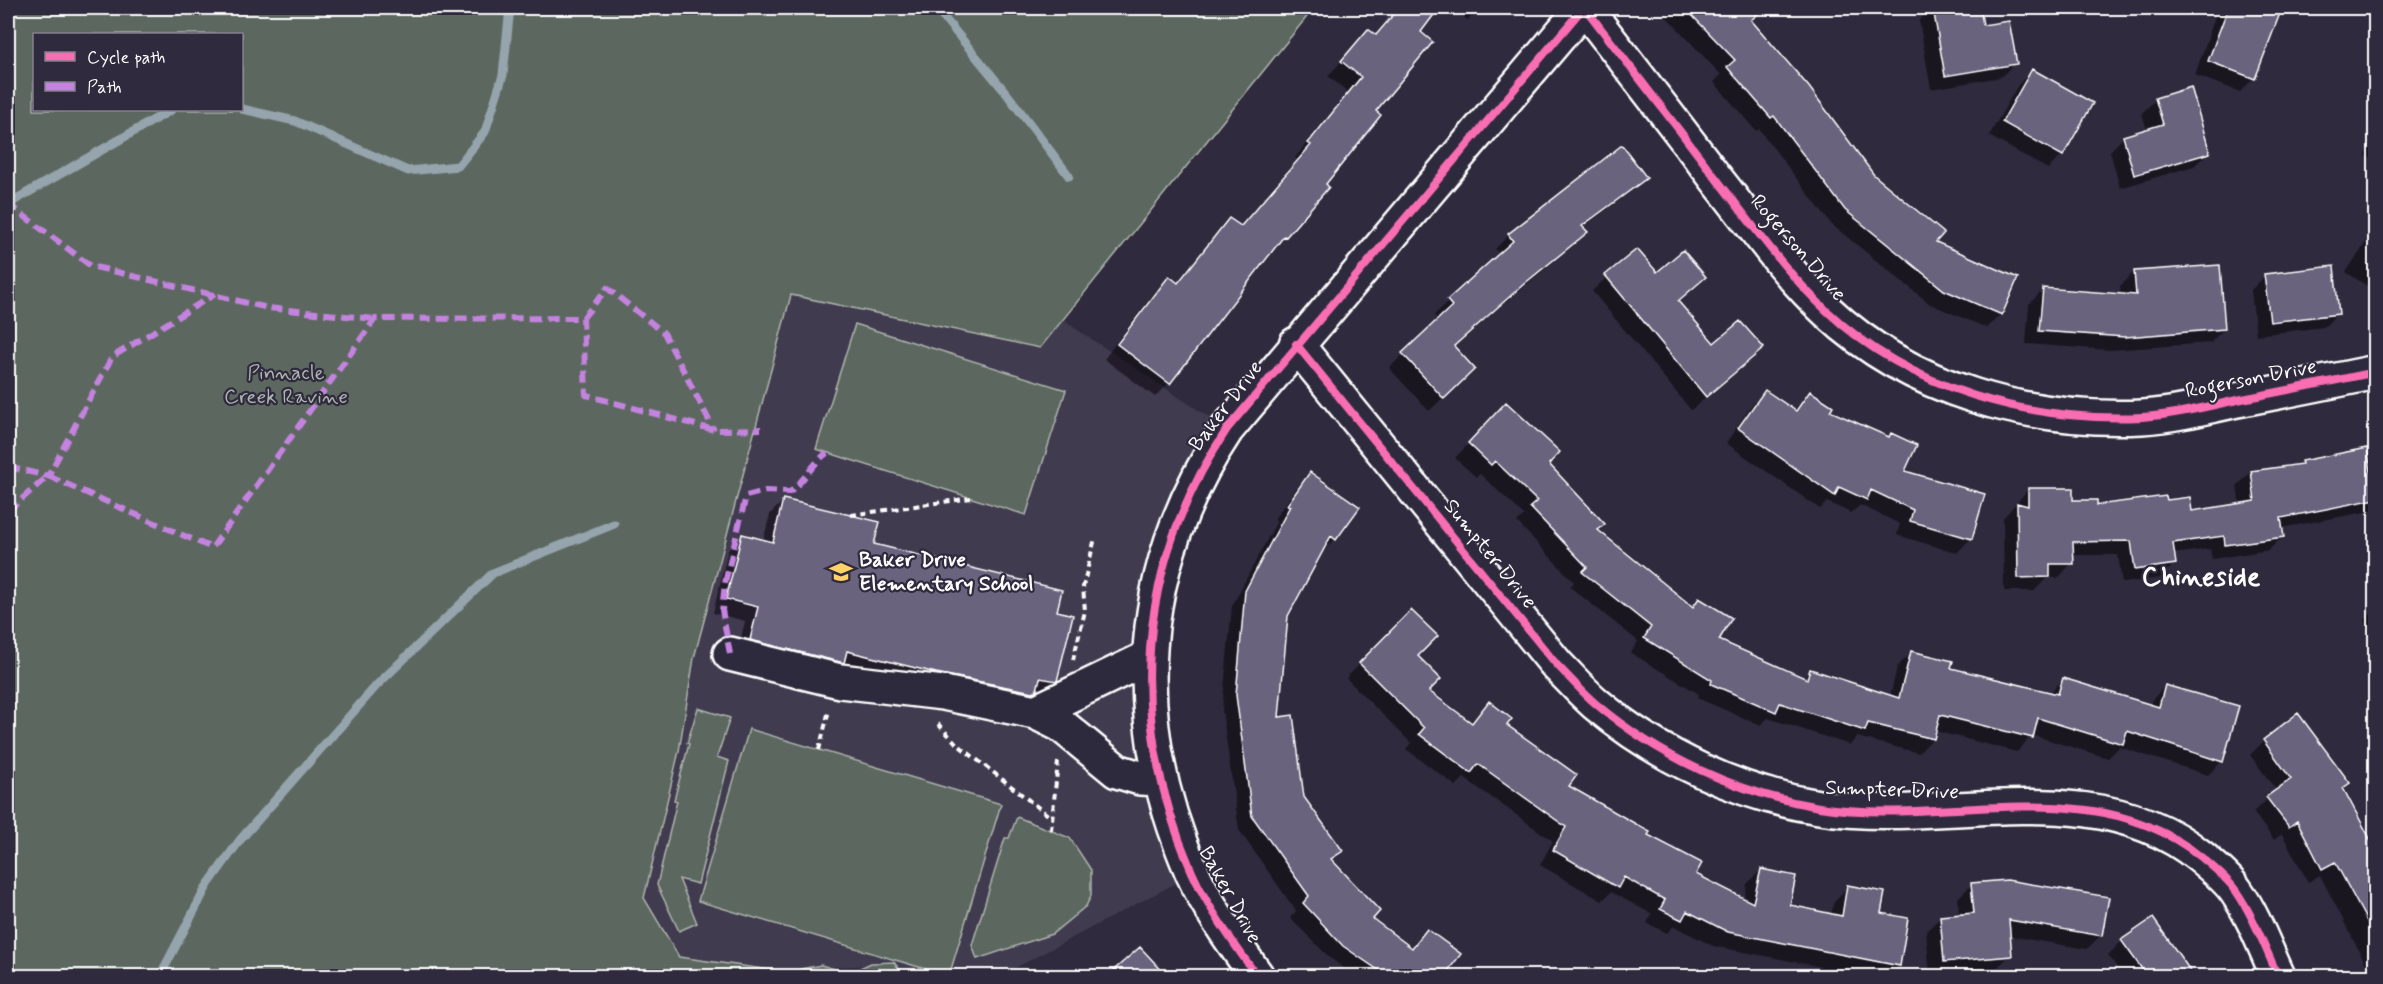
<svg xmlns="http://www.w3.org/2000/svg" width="2383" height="984" font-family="Mynerve,sans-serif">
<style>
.built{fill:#403b50}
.green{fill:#5c685e;stroke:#aeb4ae;stroke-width:1.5;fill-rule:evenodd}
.shadow{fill:#0007}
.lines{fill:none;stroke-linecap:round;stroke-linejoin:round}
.stream{stroke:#95a4ad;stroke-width:9}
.building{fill:#69637e;stroke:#fff;stroke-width:1.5}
.minor-casing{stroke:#fff;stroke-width:38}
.path{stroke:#fff;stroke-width:4;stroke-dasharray:6 4.5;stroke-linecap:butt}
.minor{stroke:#2f2a3d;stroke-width:33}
.quiet{stroke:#c483df;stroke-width:6;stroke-dasharray:12 6;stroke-linecap:butt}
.cycleway-casing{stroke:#2f2a3d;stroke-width:11}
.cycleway{stroke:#f96db3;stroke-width:8}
.labels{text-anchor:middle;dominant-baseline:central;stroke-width:4.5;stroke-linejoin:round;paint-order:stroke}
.street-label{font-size:21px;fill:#fff;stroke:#2f2a3d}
.park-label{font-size:21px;fill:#aeb4ae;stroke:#2f2a3d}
.poi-label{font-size:21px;font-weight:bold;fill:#fff;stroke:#2f2a3d;text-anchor:start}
.district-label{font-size:27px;font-weight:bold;fill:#fff;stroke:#2f2a3d}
</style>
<rect width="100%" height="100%" fill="#2f2a3d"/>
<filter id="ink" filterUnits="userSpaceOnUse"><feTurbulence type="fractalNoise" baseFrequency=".0167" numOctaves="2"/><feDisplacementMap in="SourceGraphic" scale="12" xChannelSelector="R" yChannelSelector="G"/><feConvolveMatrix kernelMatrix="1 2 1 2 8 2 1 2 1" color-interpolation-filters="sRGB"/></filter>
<g filter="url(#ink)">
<!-- built -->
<path class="built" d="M640 191 1019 291 1227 429 1208 457 1148 664 1193 874 1000 976H893L886 964 793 970 791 976H390Z"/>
<!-- green -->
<path class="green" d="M8 8H1314L1040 348 791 295 694 658 679 751 644 898 679 957 799 974 801 969 821 965 849 973 871 963 894 962 904 976H8ZM242 34V110H34V34Z
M855 324 1066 390 1026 515 816 449Z
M698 708 730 718 717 757 729 761 698 884 679 879 697 923 679 931 657 885 677 801 674 800 689 744 687 743Z
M749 729 1001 804 949 976 698 901Z
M1017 817 1070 838 1091 870V896L1086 906 1052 934 977 959 972 945 1005 838H1009Z"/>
<!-- shadow -->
<path class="shadow" d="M1393 8H1448L1440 16 1434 11 1419 32 1285 236 1272 249 1169 383 1155 397 1104 359 1155 292 1169 278 1176 284 1229 220 1240 228 1298 160 1295 158 1348 92 1328 76 1369 31 1375 36 1396 10Z
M1452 8H1480L1468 20Z
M1672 8H1763L1750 20 1872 176 2001 314 1987 328 1930 304 1831 224 1759 129 1756 131 1714 82 1721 75 1665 15Z
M1932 8H1979L1980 15 1973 28 2015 63 2001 77 1931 89 1919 20Z
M2218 8H2287L2275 21 2254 78 2240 92 2195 75Z
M2032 71 2062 155 2048 169 1989 136 2018 85Z
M2156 99 2209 152 2194 166 2120 188 2110 151 2124 137 2147 130 2142 113Z
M2376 128V160L2365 156Z
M1645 178 1630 192 1582 228 1586 232 1572 246 1453 347 1459 383 1429 411 1389 368 1439 320 1434 315 1500 255 1495 249 1509 235Z
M2376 228V292L2346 272Z
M1636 251 1657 275 1704 277 1677 302 1714 345 1748 362 1691 410 1592 291Z
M2134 272 2224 329 2210 343 2110 350 2026 344 2029 304 2043 290 2121 295 2120 286Z
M2265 276 2338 313 2324 327 2256 335 2251 290Z
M1765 392 1793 411 1810 393 1971 538 1957 553 1897 535 1900 524 1860 505 1851 513 1827 502 1820 509 1726 443 1751 406Z
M1493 418 1547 464 1596 531 1691 608 1699 600 1717 640 1803 678 1810 671 1890 697 1897 667 1911 653 1950 669 2049 694 2063 679 2150 706 2151 701 2165 686 2222 761 2208 775 2119 747 2108 758 2032 735 2017 752 1935 731 1933 738 1919 753 1857 737 1850 745 1768 718 1760 725 1697 698 1699 694 1631 653 1638 641 1570 587 1574 582 1517 522 1524 515 1480 474 1476 477 1455 458Z
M2302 462 2376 474V510L2281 528 2283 536 2269 550 2212 559 2210 549 2173 554 2174 564 2160 578 2122 583 2118 555H2072V563L2058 578H2047L2034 591H2004L2003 518 2028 490 2096 507 2166 502 2191 513 2240 505 2237 486 2251 472 2299 465Z
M1311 474 1335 539 1321 553 1286 615 1277 719 1303 798 1341 850 1331 860 1371 919 1410 948 1427 931 1445 976H1355L1330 958 1290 918 1296 911 1239 830 1222 710 1232 606 1277 521 1274 519 1297 488Z
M784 500 873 545 1055 612V680L1041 694 1033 693 1021 704 737 654 745 621 713 613 728 550 742 536 763 541 770 514Z
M2376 609V663L2374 664 2365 620Z
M1411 613 1416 656 1427 691 1470 724 1489 703 1505 726 1567 786 1646 835 1694 874 1744 900 1747 884 1761 870 1788 906 1831 915 1834 901 1848 887 1880 914 1898 966 1887 976H1868L1713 946 1674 926 1667 933 1647 923 1652 914 1611 892 1602 901 1540 865 1553 841 1464 778 1456 786 1406 749 1411 743 1346 678Z
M2264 741 2341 789 2376 853V976H2372L2320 875 2308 882 2282 834 2274 840 2253 812 2277 791 2250 755Z
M1972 884 2101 935 2087 949 2009 936 2010 955 1996 969 1930 975 1926 931 1941 917 1959 916 1958 898Z
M2153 920 2193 976H2123L2108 955 2122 941Z
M1140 949 1165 976H1109Z"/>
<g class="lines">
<!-- stream -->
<path class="stream" d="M936 8 1007 94 1069 176
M242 109 295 121 408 171 458 166 485 132 503 75 510 8
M8 204 171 110
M160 976 207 886 240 840 377 685 493 573 614 524"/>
</g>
<!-- building -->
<path class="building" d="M1399 8H1439L1421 32 1433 42 1376 111 1381 115 1326 184 1329 187 1286 237 1284 236 1170 384 1117 344 1169 276 1178 283 1229 218 1241 226 1311 145 1308 143 1361 77 1341 61 1368 29 1376 35Z
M1685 8H1765L1751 20 1809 87 1874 175 1944 233 1936 242 2018 278 2002 315 1944 290 1845 210 1774 116 1771 118 1727 67 1735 60Z
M1933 8H1980L1983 25 2009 21 2017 64 1945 76Z
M2228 8H2282L2255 79 2208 61Z
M2032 69 2093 103 2063 156 2002 122Z
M2191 87 2210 153 2134 175 2123 136 2163 124 2155 98Z
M1622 145 1647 178 1582 226 1588 232 1524 284 1454 346 1475 369 1444 399 1402 353 1452 306 1447 300 1513 241 1508 234Z
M1637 249 1657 272 1683 250 1706 277 1678 301 1714 343 1740 321 1764 348 1706 397 1605 275Z
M2220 265 2225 329 2125 337 2039 331 2043 288 2136 295 2134 271Z
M2334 266 2339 314 2270 322 2264 274Z
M1765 390 1796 411 1810 391 1833 406 1830 411 1889 437 1891 433 1917 445 1905 471 1985 494 1972 539 1910 521 1913 510 1871 490 1867 500 1839 487 1835 496 1738 428Z
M1506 402 1560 452 1549 464 1605 524 1598 530 1693 607 1699 598 1732 618 1719 640 1807 679 1810 669 1899 698 1911 651 1953 661 1951 668 2058 694 2063 678 2159 707 2165 685 2239 706 2223 762 2127 731 2123 744 2038 718 2033 738 1940 715 1934 739 1868 723 1865 731 1780 703 1776 712 1711 684 1712 680 1644 638 1651 627 1582 572 1587 567 1530 507 1537 501 1495 461 1491 465 1468 443Z
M2367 448 2376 499 2281 518 2284 537 2225 545 2224 536 2173 543 2176 564 2135 570 2131 541 2073 542 2074 564H2050V577L2018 578 2017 503 2028 506V488H2073V500H2097V505L2166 496 2167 500 2190 497 2192 511 2255 501 2251 471 2302 464 2301 461Z
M1310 472 1360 507 1336 540 1331 536 1288 616 1279 717 1293 715 1304 797 1343 851 1331 859 1380 911 1373 919 1412 948 1427 929 1461 954 1444 976H1387L1343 946 1303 903 1309 896 1252 816 1236 695 1245 591 1290 506 1287 505Z
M783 499 880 522 874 544 1062 590 1057 611 1073 615 1057 681 1040 678 1037 690 1033 692 936 673 847 651 844 663 750 640 758 607 726 599 742 534 773 542Z
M1411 610 1438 636 1418 656 1441 679 1429 691 1472 723 1489 701 1512 719 1507 725 1577 775 1569 786 1650 832 1648 835 1702 863 1696 874 1753 903 1761 869 1796 876 1790 905 1842 916 1847 885 1885 892 1881 913 1908 918 1900 966 1728 932 1687 911 1682 920 1660 909 1665 900 1624 877 1618 888 1553 850 1566 827 1478 764 1471 773 1419 734 1424 728 1359 663Z
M2298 713 2350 783 2343 788 2376 850V938L2335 862 2322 869 2297 821 2289 827 2266 797 2291 779 2263 740Z
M2007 880 2109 897 2102 936 2009 920 2012 956 1944 962 1940 916 1974 913 1971 883Z
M2153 918 2194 976H2147L2121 940Z
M1140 947 1167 976H1107Z"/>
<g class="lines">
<!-- minor casing -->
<g class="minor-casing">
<path id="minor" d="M1585 8C1629 65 1674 123 1718 181 1753 225 1786 273 1827 311 1911 390 2029 422 2142 417 2174 415 2206 407 2237 400 2283 391 2329 382 2376 372
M1296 344 1557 665C1570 678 1582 692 1596 704 1658 756 1738 794 1819 807 1946 827 2093 769 2201 857 2213 867 2227 878 2236 891 2254 917 2265 948 2278 976
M730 654 840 681 943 693 1035 712 1061 725 1117 771 1140 778 1161 779
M1035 712 1149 657
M1257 976C1234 944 1208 908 1192 872 1126 720 1135 568 1227 429L1583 8"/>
</g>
<!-- path -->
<path class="path" d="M851 515 971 498
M1073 660 1085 611 1083 587 1095 538
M938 724 957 744 1053 819
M819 750 829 710
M1051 830 1058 762"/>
<!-- minor -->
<use href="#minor" class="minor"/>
<!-- quiet -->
<path class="quiet" d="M8 204 91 266 268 308 375 319
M583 318 607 288 664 333 714 430
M8 467 48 476 112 357 215 294
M8 511 48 476 212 548 375 319 583 318 586 395 714 430 761 429
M730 654 722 610 725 583 746 496 766 491 790 492C805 480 812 464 827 453"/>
<!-- cycleway casing -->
<g class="cycleway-casing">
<path id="cycleway" d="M1585 8C1629 65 1674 123 1718 181 1753 225 1786 273 1827 311 1911 390 2029 422 2142 417 2174 415 2206 407 2237 400 2283 391 2329 382 2376 372
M1296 344 1557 665C1570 678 1582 692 1596 704 1658 756 1738 794 1819 807 1946 827 2093 769 2201 857 2213 867 2227 878 2236 891 2254 917 2265 948 2278 976
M1257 976C1234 944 1208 908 1192 872 1126 720 1135 568 1227 429L1583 8"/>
</g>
<!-- cycleway -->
<use href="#cycleway" class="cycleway"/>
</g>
</g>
<!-- icons -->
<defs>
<g id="school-bare" transform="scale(1.8)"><path d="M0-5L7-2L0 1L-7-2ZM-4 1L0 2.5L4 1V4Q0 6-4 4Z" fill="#ffd166" stroke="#2f2a3d" stroke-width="2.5" paint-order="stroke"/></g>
</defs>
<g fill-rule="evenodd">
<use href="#school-bare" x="841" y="572"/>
</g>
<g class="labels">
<!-- street labels -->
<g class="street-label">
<text transform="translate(1798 248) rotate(49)">Rogerson Drive</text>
<text transform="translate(2251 379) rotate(-11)">Rogerson Drive</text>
<text transform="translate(1226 406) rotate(-53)">Baker Drive</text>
<text transform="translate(1490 554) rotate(51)">Sumpter Drive</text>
<text transform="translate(1892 790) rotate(2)">Sumpter Drive</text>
<text transform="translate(1230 895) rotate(61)">Baker Drive</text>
</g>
<!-- park labels -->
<g class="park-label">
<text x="286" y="373">Pinnacle<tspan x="286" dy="24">Creek Ravine</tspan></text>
</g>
<!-- poi labels -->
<g class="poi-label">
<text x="859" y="560">Baker Drive<tspan x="859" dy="24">Elementary School</tspan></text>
</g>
<!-- district labels -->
<g class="district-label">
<text x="2201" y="577">Chineside</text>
</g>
</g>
<!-- margin -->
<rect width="2383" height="984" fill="none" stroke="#2f2a3d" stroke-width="30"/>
<rect x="15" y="15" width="2353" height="954" fill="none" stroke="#fff" stroke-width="2" filter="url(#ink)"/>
<!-- legend -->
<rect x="33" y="33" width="210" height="78" fill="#2f2a3d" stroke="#827f8b" stroke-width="1.5"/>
<rect x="45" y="52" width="30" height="9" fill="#f96db3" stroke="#827f8b" stroke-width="1.5"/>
<text x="87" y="63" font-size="18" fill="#ffffff">Cycle path</text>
<rect x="45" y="82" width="30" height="9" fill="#c483df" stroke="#827f8b" stroke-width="1.5"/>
<text x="87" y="93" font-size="18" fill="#ffffff">Path</text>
</svg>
